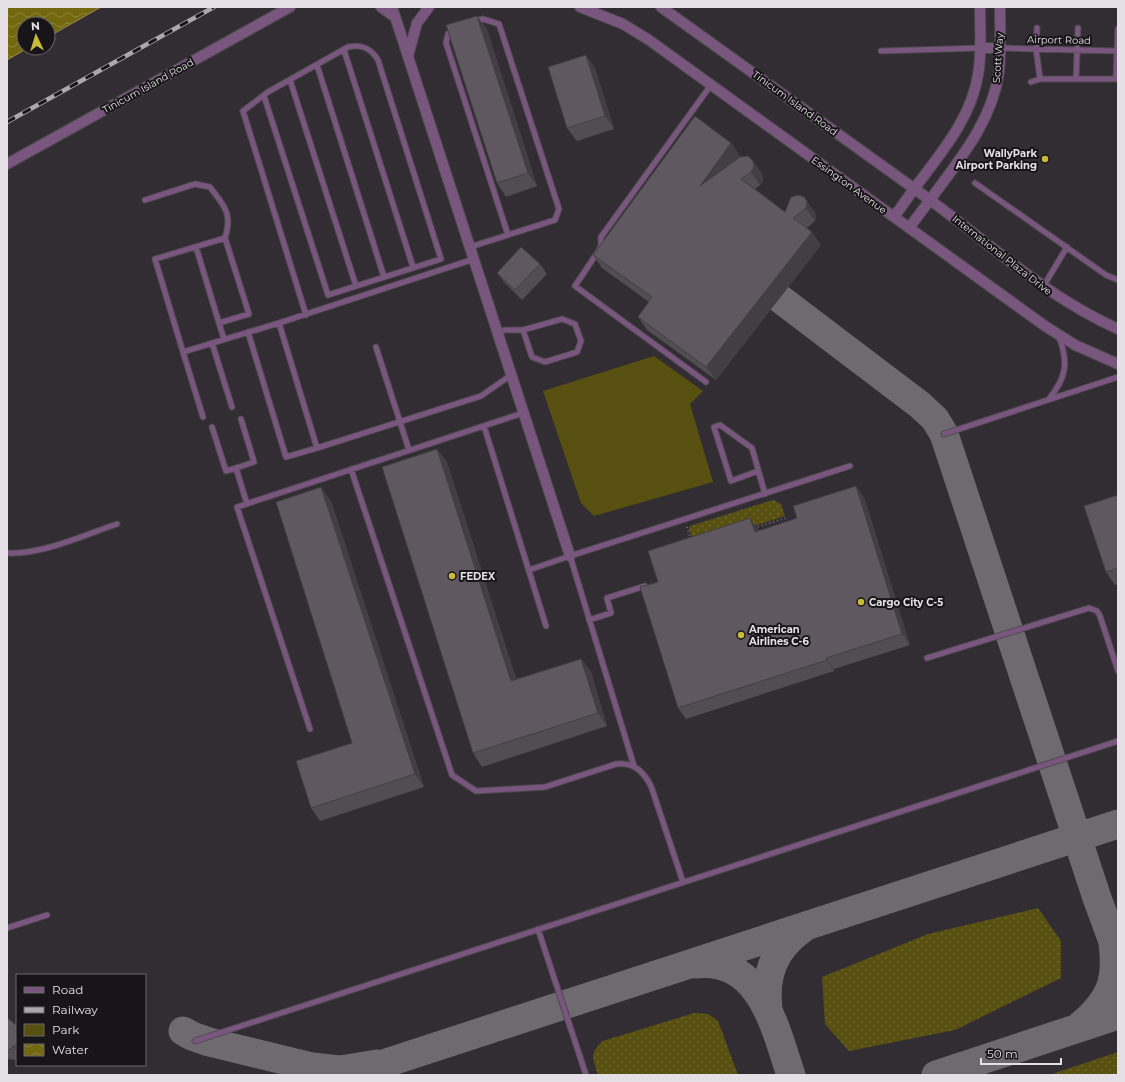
<svg xmlns="http://www.w3.org/2000/svg" width="1125" height="1082" font-family="Montserrat,sans-serif">
<style>
.grass{fill:url(#grass-dots)}
.park{fill:#585011}
.water{fill:url(#water-waves);stroke:#958c4f}
.lines{fill:none;stroke-linecap:round;stroke-linejoin:round}
.taxiway{stroke:#6e6a70;stroke-width:29}
.service-casing{stroke:#4e494f;stroke-width:7}
.minor-casing{stroke:#4e494f;stroke-width:12}
.tertiary-casing{stroke:#4e494f;stroke-width:12}
.path{stroke:#756f76;stroke-width:2;stroke-dasharray:1 3;stroke-linecap:butt}
.service{stroke:#79567d;stroke-width:5}
.minor{stroke:#79567d;stroke-width:10}
.tertiary{stroke:#79567d;stroke-width:10}
.rail-casing{stroke:#aba7ac;stroke-width:4.5}
.rail{stroke:#181518;stroke-width:3;stroke-dasharray:9;stroke-linecap:butt}
.wall{fill:#524c53}
.shaded-wall{fill:#423e43}
.building{fill:#5f5860;stroke:#423e43}
.poi-dot{fill:#caba3a;stroke:#181518;stroke-width:1.5}
.labels{text-anchor:middle;dominant-baseline:central;stroke-width:4;stroke-linejoin:round;paint-order:stroke}
.street-label{font-size:10px;fill:#e4e0e5;stroke:#181518}
.poi-label{font-size:10px;font-weight:bold;fill:#e4e0e5;stroke:#181518;text-anchor:start}
</style>
<defs>
<pattern id="grass-dots" width="8" height="8" patternUnits="userSpaceOnUse"><rect width="8" height="8" fill="#585011"/><path d="M2 2h.1M6 6h.1" fill="none" stroke="#706934" stroke-width="1.8" stroke-linecap="round"/></pattern>
<pattern id="water-waves" width="16" height="10" patternUnits="userSpaceOnUse"><rect width="16" height="10" fill="#73680f"/><path d="M0 5q4-4 8 0t8 0" fill="none" stroke="#8d843d"/></pattern>
</defs>
<rect width="100%" height="100%" fill="#322c33"/>
<!-- grass -->
<path class="grass" d="M773 500 781 504 785 516 695 545 689 529 690 526Z
M1038 908 1061 941V978L955 1030 849 1051 825 1024 822 977 928 934Z
M694 1013 708 1014 718 1021 738 1075H598C593 1059 589 1053 603 1041Z
M1118 1052V1075H1049Z"/>
<!-- park -->
<path class="park" d="M654 356 703 391 690 404 713 482 594 516 581 503 543 391Z"/>
<!-- water -->
<path class="water" d="M7 7H101L48 37V24H24V48H28L7 60Z"/>
<g class="lines">
<!-- taxiway -->
<path class="taxiway" d="M779 298 920 405 935 419 944 434 1097 898 1118 955
M696 964C761 957 775 1028 791 1075
M768 1009C764 975 774 949 802 929
M1080 1026C1110 1001 1118 982 1113 943
M183 1031 192 1036 209 1042 312 1067 340 1070 377 1064
M357 1075 371 1068 1118 824
M936 1075 1118 1015"/>
<!-- service casing -->
<g class="service-casing">
<path id="service" d="M1037 28 1036 49 1040 79
M452 29 448 34 446 43 508 235
M1000 48 1118 51
M344 50 413 267
M881 51 980 48
M317 65 384 277
M1076 79 1078 28
M1116 79 1118 29
M290 80 356 286
M1031 82 1040 79H1118
M264 96 328 295 441 259 378 60C371 48 362 44 348 47L268 92 243 111 306 315
M975 183 1106 275 1118 280
M145 200 195 184 210 187C224 206 233 213 225 238
M196 247 219 323
M470 247 555 220 559 209 499 24 483 19 475 21
M474 259 279 323 317 448 481 396 511 375
M1043 287 1067 247
M248 332 286 457 317 448
M497 333 505 330H523L562 319 575 324 581 341 577 352 545 362 532 357 523 330
M212 343 232 407
M376 347 409 450
M183 352 155 259 225 238 249 314 219 323 224 339
M706 382 575 286 601 247V237L711 85
M1049 399C1066 378 1069 363 1059 337
M203 417 183 352 279 323
M241 419 254 462 236 468 247 504
M484 426 546 626
M212 427 226 471 236 468
M944 434 1118 377
M351 469 452 775 476 791 545 787 616 764C634 762 643 771 651 786L683 882
M758 471 731 481 714 427 720 425 752 448 765 494
M7 553C42 555 84 535 117 524
M529 570 570 556
M589 620 611 613 607 598 645 586
M927 658 1089 608 1097 611 1100 616 1118 671
M310 729 237 507 523 413
M634 766 570 556 850 466
M7 928 47 915
M538 929 586 1075
M195 1041 1118 741"/>
</g>
<!-- minor casing -->
<g class="minor-casing">
<path id="minor" d="M392 7 570 556
M580 7 623 24 649 40 1045 326 1075 345 1118 364
M408 56 417 23 429 7
M894 217 914 189
M909 228 930 200C993 246 1045 296 1118 329"/>
</g>
<!-- tertiary casing -->
<g class="tertiary-casing">
<path id="tertiary" d="M381 7 395 17
M661 7 930 200C959 160 992 122 999 72 1001 50 1000 28 1000 7
M980 48H1000
M7 164 290 7
M914 189C940 154 971 119 978 75 982 53 980 29 980 7"/>
</g>
<!-- path -->
<path class="path" d="M687 527 691 540
M754 528 786 518"/>
<!-- service -->
<use href="#service" class="service"/>
<!-- minor -->
<use href="#minor" class="minor"/>
<!-- tertiary -->
<use href="#tertiary" class="tertiary"/>
<!-- rail casing -->
<g class="rail-casing">
<path id="rail" d="M7 122 214 7"/>
</g>
<!-- rail -->
<use href="#rail" class="rail"/>
</g>
<!-- wall -->
<path class="wall" d="M487 29 537 186 506 197 497 183Z
M595 68 614 129 577 141 567 128Z
M731 143 740 156 738 158 753 161 762 174 763 181 760 185 755 189 785 212 798 195 816 214 815 221 807 228 821 245 716 380 647 330 638 317 649 302 602 268 593 255Z
M540 264 547 274 522 300 504 282 497 273Z
M437 449 447 462 516 679 581 659 591 672 607 726 482 767 473 753Z
M1118 495V584L1115 585 1106 572Z
M864 497 910 645 834 669V671L686 719 678 708 658 582 758 529 759 531Z
M331 501 424 787 320 821 311 808 352 743Z
M7 1019 17 1026V1059L16 1060 7 1059Z"/>
<!-- shaded-wall -->
<path class="shaded-wall" d="M477 16 487 29 537 186 528 173Z
M586 55 595 68 614 129 605 116Z
M731 143 740 156 709 199 700 186Z
M753 161 762 174 763 181 760 185 751 172Z
M804 197 816 214 815 221 806 208Z
M812 232 821 245 716 380 706 367Z
M437 449 447 462 520 694 511 681Z
M856 486 864 497 910 645 902 634Z
M321 487 331 501 424 787 415 774Z
M750 518 758 529 763 543 755 532Z
M826 658 834 669V671L827 660Z
M581 659 591 672 607 726 598 713Z
M17 1043V1052L13 1047Z"/>
<!-- building -->
<path class="building" d="M477 16 528 173 497 183 446 25Z
M586 55 605 116 567 128 548 67Z
M695 116 731 143 700 186 740 157 748 156 753 161 754 167 751 172 741 179 785 212 791 197 798 195 804 197 807 201 806 208 793 218 812 232 706 367 638 317 652 297 593 255Z
M521 247 540 264 515 290 497 273Z
M437 449 511 681 581 659 598 713 473 753 382 467Z
M856 486 902 634 826 658 827 660 678 708 640 587 658 582 648 551 750 518 755 532 797 518 793 506Z
M321 487 415 774 311 808 296 761 352 743 276 502Z
M1118 495V568L1106 572 1084 506Z
M7 1019H9L17 1026V1043L13 1047 9 1050 7 1049Z"/>
<!-- markers -->
<g class="poi-dot">
<circle cx="1045" cy="159" r="4"/>
<circle cx="452" cy="576" r="4"/>
<circle cx="861" cy="602" r="4"/>
<circle cx="741" cy="635" r="4"/>
</g>
<g class="labels">
<!-- street labels -->
<g class="street-label">
<text transform="translate(1059 40) rotate(1)">Airport Road</text>
<text transform="translate(998 58) rotate(-86)">Scott Way</text>
<text transform="translate(148 86) rotate(-29)">Tinicum Island Road</text>
<text transform="translate(795 103) rotate(36)">Tinicum Island Road</text>
<text transform="translate(849 185) rotate(36)">Essington Avenue</text>
<text transform="translate(1002 255) rotate(38)">International Plaza Drive</text>
</g>
<!-- poi labels -->
<g class="poi-label">
<text x="1037" y="153" text-anchor="end">WallyPark<tspan x="1037" dy="12">Airport Parking</tspan></text>
<text x="460" y="576">FEDEX</text>
<text x="869" y="602">Cargo City C-5</text>
<text x="749" y="629">American<tspan x="749" dy="12">Airlines C-6</tspan></text>
</g>
</g>
<!-- border -->
<rect width="1125" height="1082" fill="none" stroke="#e4e0e5" stroke-width="16"/>
<!-- legend -->
<rect x="16" y="974" width="130" height="92" fill="#181518" stroke="#6a666a"/>
<rect x="24" y="987" width="20" height="6" fill="#79567d" stroke="#6a666a"/>
<text x="52" y="994" font-size="12" fill="#e4e0e5">Road</text>
<rect x="24" y="1007" width="20" height="6" fill="#aba7ac" stroke="#6a666a"/>
<text x="52" y="1014" font-size="12" fill="#e4e0e5">Railway</text>
<rect x="24" y="1024" width="20" height="12" fill="#585011" stroke="#6a666a"/>
<text x="52" y="1034" font-size="12" fill="#e4e0e5">Park</text>
<rect x="24" y="1044" width="20" height="12" fill="url(#water-waves)" stroke="#6a666a"/>
<text x="52" y="1054" font-size="12" fill="#e4e0e5">Water</text>
<!-- north arrow -->
<g transform="translate(36 36) rotate(356)"><circle r="19" fill="#181518" stroke="#6a666a"/>
<path d="M0-3L7 15L0 10L-7 15Z" fill="#caba3a"/>
<text y="-6" font-size="11" font-weight="bold" text-anchor="middle" fill="#e4e0e5">N</text>
</g>
<!-- scale -->
<path d="M981 1058v6h80v-6" fill="none" stroke="#e4e0e5" stroke-width="2"/>
<text x="987" y="1058" font-size="12" fill="#e4e0e5" stroke="#181518" stroke-width="3" paint-order="stroke">50 m</text>
</svg>
